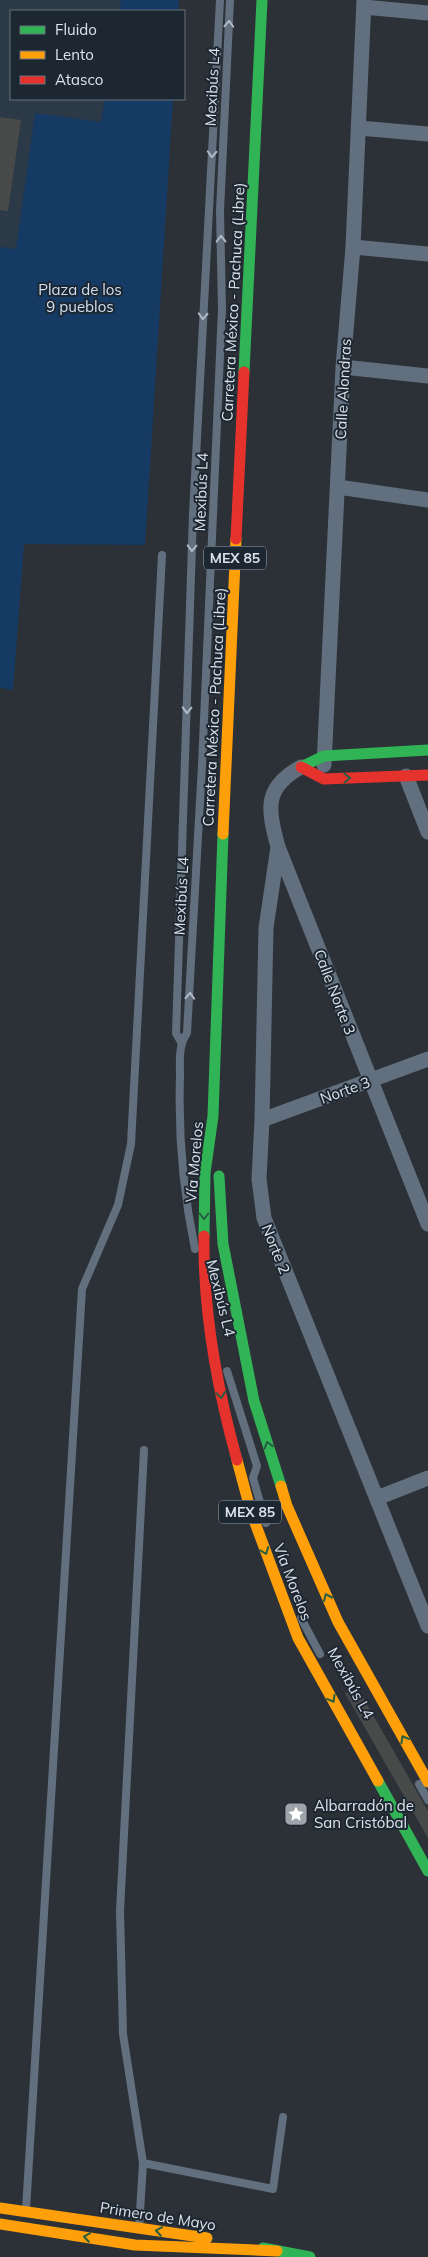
<svg xmlns="http://www.w3.org/2000/svg" width="428" height="2257" font-family="Mulish,sans-serif">
<style>
.built{fill:#2c3a48}
.green{fill:#153b64}
.building{fill:#484a4a}
.lines{fill:none;stroke-linecap:round;stroke-linejoin:round}
.lane{stroke:#626f7e;stroke-width:8}
.street{stroke:#626f7e;stroke-width:15}
.fast{stroke:#30b455;stroke-width:11}
.slow{stroke:#ff9f0a;stroke-width:11}
.jam{stroke:#e5322d;stroke-width:11}
.oneway{stroke:#b1bac4}
.oneway2{stroke:#255f40}
.labels{text-anchor:middle;dominant-baseline:central;stroke-width:4;stroke-linejoin:round;paint-order:stroke}
.shield{fill:#1d2732;stroke:#a3aab3;stroke-width:1}
.shield-label{font-size:14px;font-weight:bold;fill:#dce2ea}
.street-label{font-size:15px;fill:#dce2ea;stroke:#1d2732}
.park-label{font-size:15px;fill:#cfdff2;stroke:#1d2732}
.poi-label{font-size:15px;fill:#dce2ea;stroke:#1d2732;text-anchor:start}
</style>
<rect width="100%" height="100%" fill="#2c3137"/>
<!-- built -->
<path class="built" d="M0 0H121L119 11H11V99H105L101 122 35 114 16 249 0 247Z"/>
<!-- green -->
<path class="green" d="M121 0H179L178 11H119Z
M105 99H173L145 545 24 544 13 690 0 688V247L16 249 35 113 101 122Z"/>
<!-- building -->
<path class="building" d="M0 117 21 120 8 211 0 210Z
M357 1687 428 1811V1838L345 1693Z"/>
<g class="lines">
<!-- lane -->
<path class="lane" d="M181 1042 176 1033 193 514 220 0
M195 1249C183 1191 178 1137 180 1077 180 1062 178 1046 187 1033L202 765 222 309 220 211 230 0
M227 1371 257 1466 253 1478 266 1523
M301 1618 320 1654
M419 1784 428 1800
M143 2163 273 2189 283 2117
M26 2210 82 1289 118 1205 131 1144 162 555
M139 2228 143 2163 123 2034 120 1911 144 1450"/>
<!-- street -->
<path class="street" d="M364 7 428 13
M359 128 428 134
M353 247 428 254
M343 367 428 376
M338 487 428 500
M324 765 343 367 353 247 364 0
M301 767C263 788 268 809 278 847L428 1224
M406 776 428 832
M278 847 266 928 262 1120 259 1179 264 1218 428 1626
M262 1120 428 1059
M377 1498 428 1478"/>
<!-- fast -->
<path class="fast" d="M244 372 262 0
M301 767 324 756 428 750
M219 1176 223 1244 254 1401 281 1486
M204 1236 205 1173 213 1116 223 834
M378 1781 428 1871
M263 2248 310 2257"/>
<!-- slow -->
<path class="slow" d="M223 834 236 539
M237 1460 251 1512 298 1638 378 1781
M281 1486 287 1506 338 1622 428 1782
M0 2208 207 2238
M0 2224 135 2245 277 2251"/>
<!-- jam -->
<path class="jam" d="M236 539 244 372
M301 767 324 779 428 775
M204 1236C203 1311 217 1388 237 1460"/>
</g>
<!-- one-way arrows -->
<defs><path id="oneway-chevron" d="M-2-3.5L2.5 0L-2 3.5" fill="none" stroke-width="1.6" stroke-linecap="round" stroke-linejoin="round" transform="scale(1.25)"/></defs>
<g class="oneway">
<use href="#oneway-chevron" transform="translate(229 24) rotate(-87)"/>
<use href="#oneway-chevron" transform="translate(212 154) rotate(93)"/>
<use href="#oneway-chevron" transform="translate(221 239) rotate(-91)"/>
<use href="#oneway-chevron" transform="translate(203 316) rotate(93)"/>
<use href="#oneway-chevron" transform="translate(192 548) rotate(92)"/>
<use href="#oneway-chevron" transform="translate(187 710) rotate(92)"/>
<use href="#oneway-chevron" transform="translate(190 996) rotate(-87)"/>
</g>
<g class="oneway2">
<use href="#oneway-chevron" transform="translate(347 778) rotate(-2)"/>
<use href="#oneway-chevron" transform="translate(204 1216) rotate(90)"/>
<use href="#oneway-chevron" transform="translate(221 1395) rotate(82)"/>
<use href="#oneway-chevron" transform="translate(268 1445) rotate(-107)"/>
<use href="#oneway-chevron" transform="translate(265 1551) rotate(69)"/>
<use href="#oneway-chevron" transform="translate(327 1597) rotate(-114)"/>
<use href="#oneway-chevron" transform="translate(332 1699) rotate(61)"/>
<use href="#oneway-chevron" transform="translate(404 1739) rotate(-119)"/>
<use href="#oneway-chevron" transform="translate(159 2231) rotate(-172)"/>
<use href="#oneway-chevron" transform="translate(87 2237) rotate(-171)"/>
</g>
<!-- icons -->
<defs>
<g id="sight-square" transform="scale(1.25)"><rect x="-9" y="-9" width="18" height="18" rx="4" fill="#9ea4ab" stroke="#1d2732"/><path d="M0-6L1.8-2.2L6-1.7L2.9 1.2L3.7 5.4L0 3.3L-3.7 5.4L-2.9 1.2L-6-1.7L-1.8-2.2Z" fill="#fff"/></g>
</defs>
<g fill-rule="evenodd">
<use href="#sight-square" x="296" y="1814"/>
</g>
<g class="labels">
<!-- shield labels -->
<g class="shield">
<rect x="204" y="546.5" width="62" height="23" rx="4"/>
<rect x="219" y="1500.5" width="62" height="23" rx="4"/>
</g>
<g class="shield-label">
<text x="235" y="558">MEX 85</text>
<text x="250" y="1512">MEX 85</text>
</g>
<!-- street labels -->
<g class="street-label">
<text transform="translate(212 87) rotate(-87)">Mexibús L4</text>
<text transform="translate(233 302) rotate(-87)">Carretera México - Pachuca (Libre)</text>
<text transform="translate(343 389) rotate(-87)">Calle Alondras</text>
<text transform="translate(201 492) rotate(-88)">Mexibús L4</text>
<text transform="translate(214 707) rotate(-87)">Carretera México - Pachuca (Libre)</text>
<text transform="translate(181 896) rotate(-87)">Mexibús L4</text>
<text transform="translate(335 992) rotate(69)">Calle Norte 3</text>
<text transform="translate(345 1090) rotate(-20)">Norte 3</text>
<text transform="translate(194 1162) rotate(-85)">Vía Morelos</text>
<text transform="translate(276 1249) rotate(68)">Norte 2</text>
<text transform="translate(221 1298) rotate(76)">Mexibús L4</text>
<text transform="translate(293 1582) rotate(69)">Vía Morelos</text>
<text transform="translate(351 1683) rotate(61)">Mexibús L4</text>
<text transform="translate(158 2216) rotate(9)">Primero de Mayo</text>
</g>
<!-- park labels -->
<g class="park-label">
<text x="80" y="289">Plaza de los<tspan x="80" dy="17">9 pueblos</tspan></text>
</g>
<!-- poi labels -->
<g class="poi-label">
<text x="314" y="1805">Albarradón de<tspan x="314" dy="17">San Cristóbal</tspan></text>
</g>
</g>
<!-- legend -->
<rect x="10" y="10" width="175" height="90" fill="#1d2732" stroke="#69727c"/>
<rect x="20" y="26" width="25" height="8" fill="#30b455" stroke="#69727c"/>
<text x="55" y="35" font-size="15" fill="#dce2ea">Fluido</text>
<rect x="20" y="51" width="25" height="8" fill="#ff9f0a" stroke="#69727c"/>
<text x="55" y="60" font-size="15" fill="#dce2ea">Lento</text>
<rect x="20" y="76" width="25" height="8" fill="#e5322d" stroke="#69727c"/>
<text x="55" y="85" font-size="15" fill="#dce2ea">Atasco</text>
</svg>
